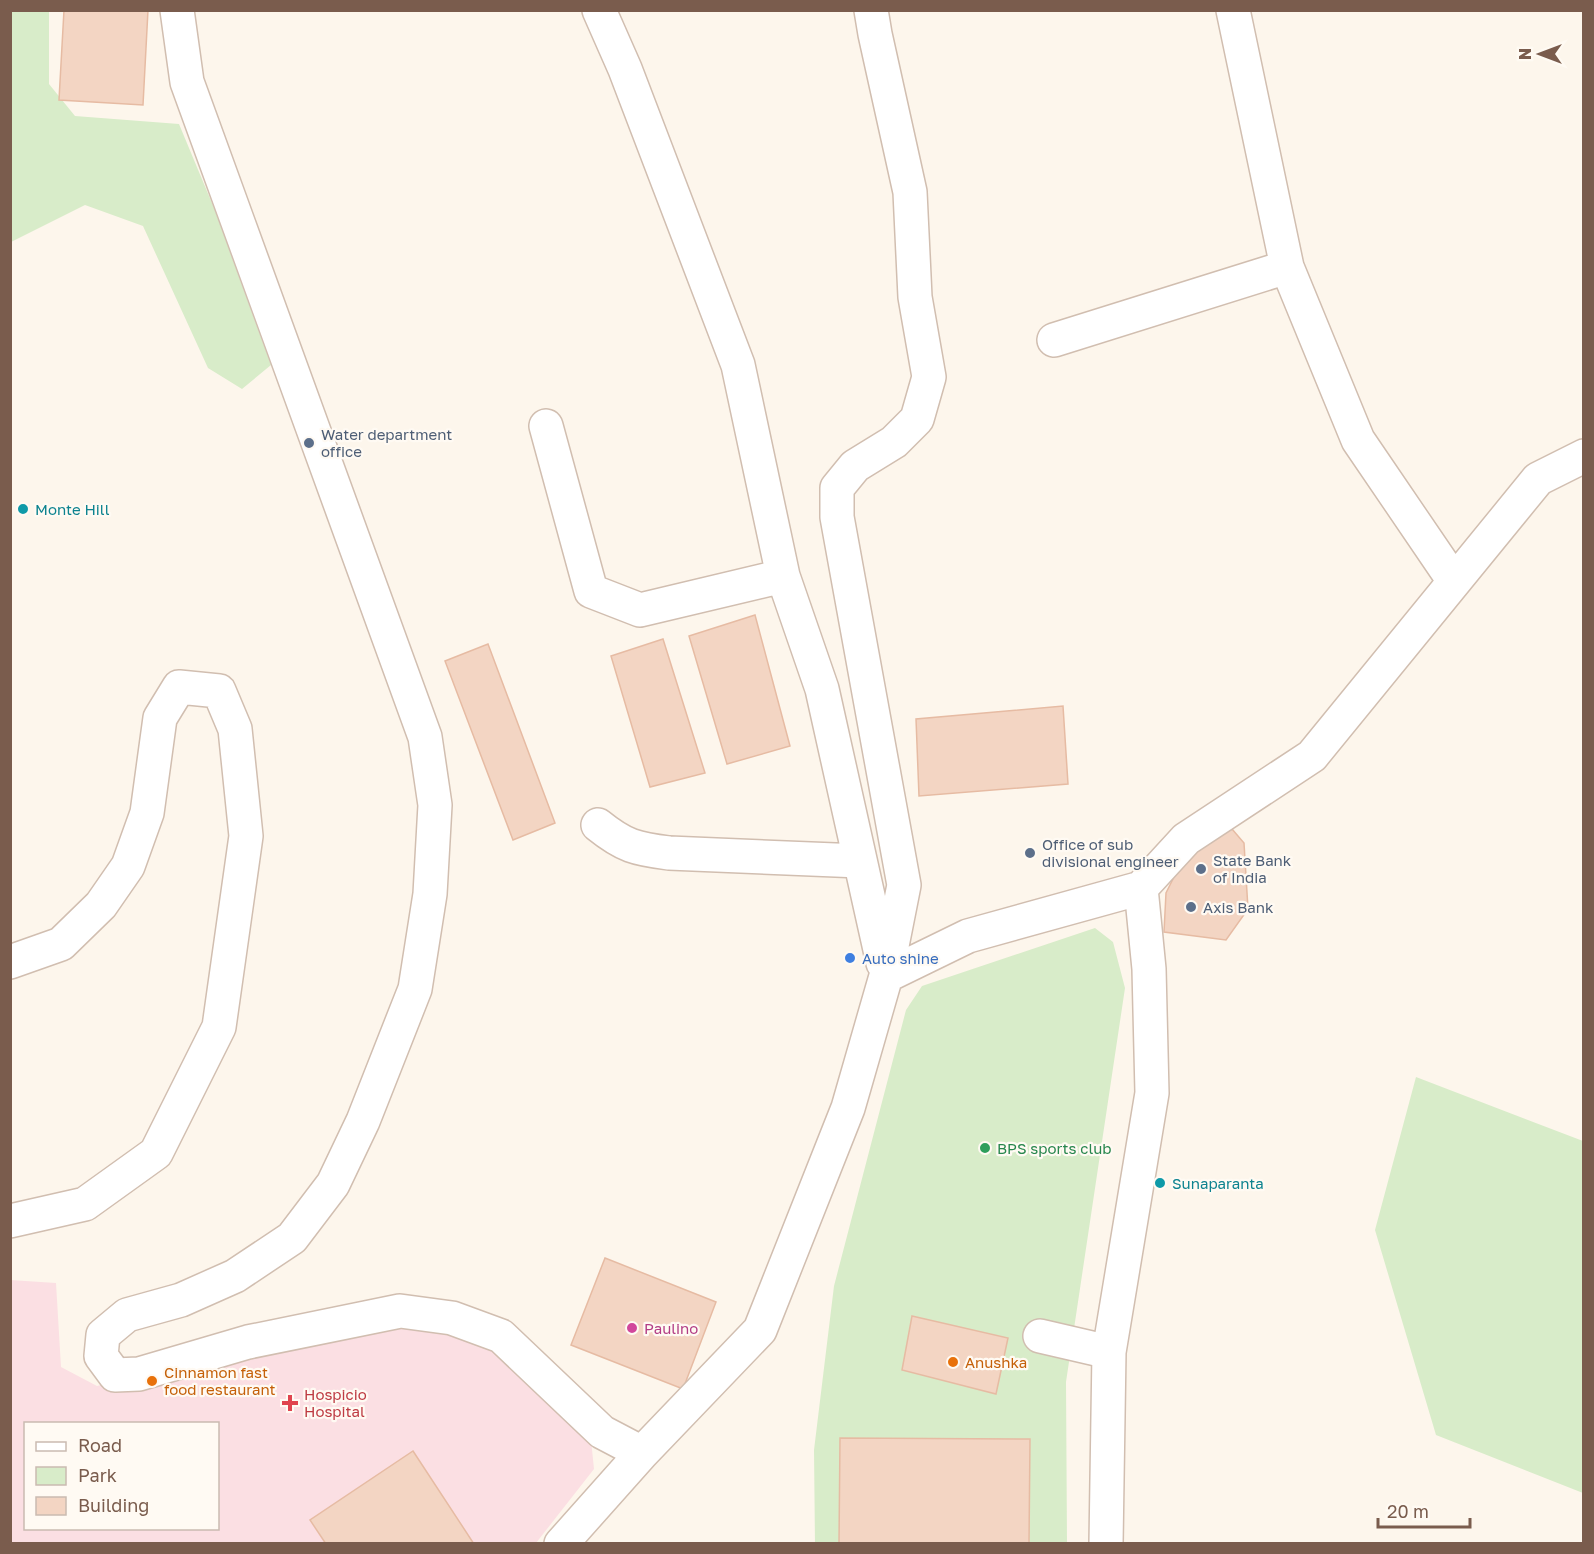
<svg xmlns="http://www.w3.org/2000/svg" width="1594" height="1554" font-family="'Golos Text',sans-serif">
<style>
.medical{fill:#fbdfe3;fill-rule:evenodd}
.green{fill:#d8ecc9}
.building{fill:#f3d5c3;stroke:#e6bba3;stroke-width:1.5}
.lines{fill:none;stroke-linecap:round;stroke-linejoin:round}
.minor-casing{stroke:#d1beb0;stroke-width:36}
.minor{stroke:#fff;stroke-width:33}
.service-dot{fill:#5c6f8a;stroke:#fffaf3;stroke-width:2}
.culture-dot{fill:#0f9aa8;stroke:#fffaf3;stroke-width:2}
.shop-dot{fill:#3f7fe0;stroke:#fffaf3;stroke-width:2}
.leisure-dot{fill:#2e9e5b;stroke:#fffaf3;stroke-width:2}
.hotel-dot{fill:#d1479c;stroke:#fffaf3;stroke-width:2}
.food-dot{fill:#e8710a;stroke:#fffaf3;stroke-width:2}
.health-dot{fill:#e0444e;stroke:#fffaf3;stroke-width:2}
.labels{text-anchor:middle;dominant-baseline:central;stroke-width:4.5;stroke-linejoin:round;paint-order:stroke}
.service-label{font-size:15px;fill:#4e5e75;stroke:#fffaf3;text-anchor:start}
.culture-label{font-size:15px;fill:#0d838f;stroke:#fffaf3;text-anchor:start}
.shop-label{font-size:15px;fill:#366cbe;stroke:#fffaf3;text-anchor:start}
.leisure-label{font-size:15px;fill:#27864d;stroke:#fffaf3;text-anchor:start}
.hotel-label{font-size:15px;fill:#b23c85;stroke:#fffaf3;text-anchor:start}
.food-label{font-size:15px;fill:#c56008;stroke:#fffaf3;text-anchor:start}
.health-label{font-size:15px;fill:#be3a42;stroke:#fffaf3;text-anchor:start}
</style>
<rect width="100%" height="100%" fill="#fdf6ec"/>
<!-- medical -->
<path class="medical" d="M10 1280 56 1283 61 1367 97 1386 389 1312 496 1337 589 1420 594 1469 536 1543H11ZM26 1424H218V1528H26Z"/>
<!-- green -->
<path class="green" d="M11 11H49V84L75 116 179 124 214 208 271 365 242 389 208 368 143 226 85 205 11 242Z
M1095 928 1113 942 1125 988 1066 1382 1067 1543 815 1544 814 1450 834 1286 906 1010 922 986Z
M1416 1077 1583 1141V1493L1436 1435 1375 1230Z"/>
<!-- building -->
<path class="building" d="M64 10H148L143 105 59 100Z
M755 615 790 746 727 764 689 636Z
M663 639 705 773 650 787 611 656Z
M488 644 555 823 513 840 445 661Z
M1063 706 1068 784 919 796 916 719Z
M1232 829 1244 843 1248 909 1226 940 1164 932 1166 893 1186 853Z
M605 1258 716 1302 683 1389 571 1345Z
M912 1316 1008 1338 996 1394 902 1370Z
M840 1438 1030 1439 1029 1544H839Z
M413 1451 474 1544H326L310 1520Z"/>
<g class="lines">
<!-- minor casing -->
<g class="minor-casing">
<path id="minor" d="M177 10 187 82 425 737 435 805 430 894 415 989 363 1121 333 1184 292 1238 235 1276 181 1300 127 1315 103 1335 101 1356 115 1375 139 1374 248 1342 400 1311 452 1318 501 1336 602 1432 642 1453
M599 10 625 69 738 365 783 576 822 689 883 963
M871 10 875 34 910 192 915 297 929 377 917 419 894 442 855 466 837 488V517L904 885 886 976
M1287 267 1358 440 1454 581
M1054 340 1287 267 1233 10
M546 426 591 591 640 610 783 576
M598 825C624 846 636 849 669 853L860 861
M10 962 61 944 101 905 128 866 147 813 160 718 179 687 219 691 235 729 246 836 219 1027 156 1153 85 1204 10 1221
M1040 1336 1109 1352
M561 1544 642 1453 760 1330 848 1108 886 976 968 936 1141 888 1186 839 1312 756 1538 479 1584 456
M1106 1544 1109 1352 1152 1093 1149 969 1141 888"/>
</g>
<!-- minor -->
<use href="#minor" class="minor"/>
</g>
<!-- markers -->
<g class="service-dot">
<circle cx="309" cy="443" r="6"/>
<circle cx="1030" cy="853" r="6"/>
<circle cx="1201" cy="869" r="6"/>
<circle cx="1191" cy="907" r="6"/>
</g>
<g class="culture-dot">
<circle cx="23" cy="509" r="6"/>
<circle cx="1160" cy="1183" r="6"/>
</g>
<circle class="shop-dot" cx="850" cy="958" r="6"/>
<circle class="leisure-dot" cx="985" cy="1148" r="6"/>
<circle class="hotel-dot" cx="632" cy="1328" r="6"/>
<g class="food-dot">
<circle cx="953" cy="1362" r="6"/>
<circle cx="152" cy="1381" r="6"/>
</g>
<path class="health-dot" d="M287 1394h6v6h6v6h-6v6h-6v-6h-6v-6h6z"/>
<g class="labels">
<!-- service labels -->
<g class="service-label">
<text x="321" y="434">Water department<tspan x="321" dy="17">office</tspan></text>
<text x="1042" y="844">Office of sub<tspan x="1042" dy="17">divisional engineer</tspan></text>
<text x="1213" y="860">State Bank<tspan x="1213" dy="17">of India</tspan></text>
<text x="1203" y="907">Axis Bank</text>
</g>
<!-- culture labels -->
<g class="culture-label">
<text x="35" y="509">Monte Hill</text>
<text x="1172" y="1183">Sunaparanta</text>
</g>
<!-- shop labels -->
<g class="shop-label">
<text x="862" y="958">Auto shine</text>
</g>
<!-- leisure labels -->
<g class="leisure-label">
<text x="997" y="1148">BPS sports club</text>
</g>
<!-- hotel labels -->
<g class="hotel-label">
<text x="644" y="1328">Paulino</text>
</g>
<!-- food labels -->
<g class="food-label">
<text x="965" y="1362">Anushka</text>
<text x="164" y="1372">Cinnamon fast<tspan x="164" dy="17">food restaurant</tspan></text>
</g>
<!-- health labels -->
<g class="health-label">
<text x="304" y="1394">Hospicio<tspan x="304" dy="17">Hospital</tspan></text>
</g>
</g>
<!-- border -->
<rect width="1594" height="1554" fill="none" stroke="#7a5c4d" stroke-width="24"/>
<!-- legend -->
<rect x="24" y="1422" width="195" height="108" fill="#fffaf3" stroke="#cabbb1" stroke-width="1.5"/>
<rect x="36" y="1442" width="30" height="9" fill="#ffffff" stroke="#cabbb1" stroke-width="1.5"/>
<text x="78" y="1452" font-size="18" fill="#7a5c4d">Road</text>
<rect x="36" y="1467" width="30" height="18" fill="#d8ecc9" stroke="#cabbb1" stroke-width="1.5"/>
<text x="78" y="1482" font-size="18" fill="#7a5c4d">Park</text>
<rect x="36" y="1497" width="30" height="18" fill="#f3d5c3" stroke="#cabbb1" stroke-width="1.5"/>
<text x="78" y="1512" font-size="18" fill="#7a5c4d">Building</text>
<!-- north arrow -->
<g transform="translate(1540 54) rotate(270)" stroke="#fffaf3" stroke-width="4.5" paint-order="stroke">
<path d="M0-4.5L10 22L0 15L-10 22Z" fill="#7a5c4d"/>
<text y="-9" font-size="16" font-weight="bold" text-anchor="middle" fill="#7a5c4d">N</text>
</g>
<!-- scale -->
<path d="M1378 1518v9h92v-9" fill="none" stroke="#7a5c4d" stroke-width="3"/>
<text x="1387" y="1518" font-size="18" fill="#7a5c4d" stroke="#fffaf3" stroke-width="4.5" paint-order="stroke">20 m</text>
</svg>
